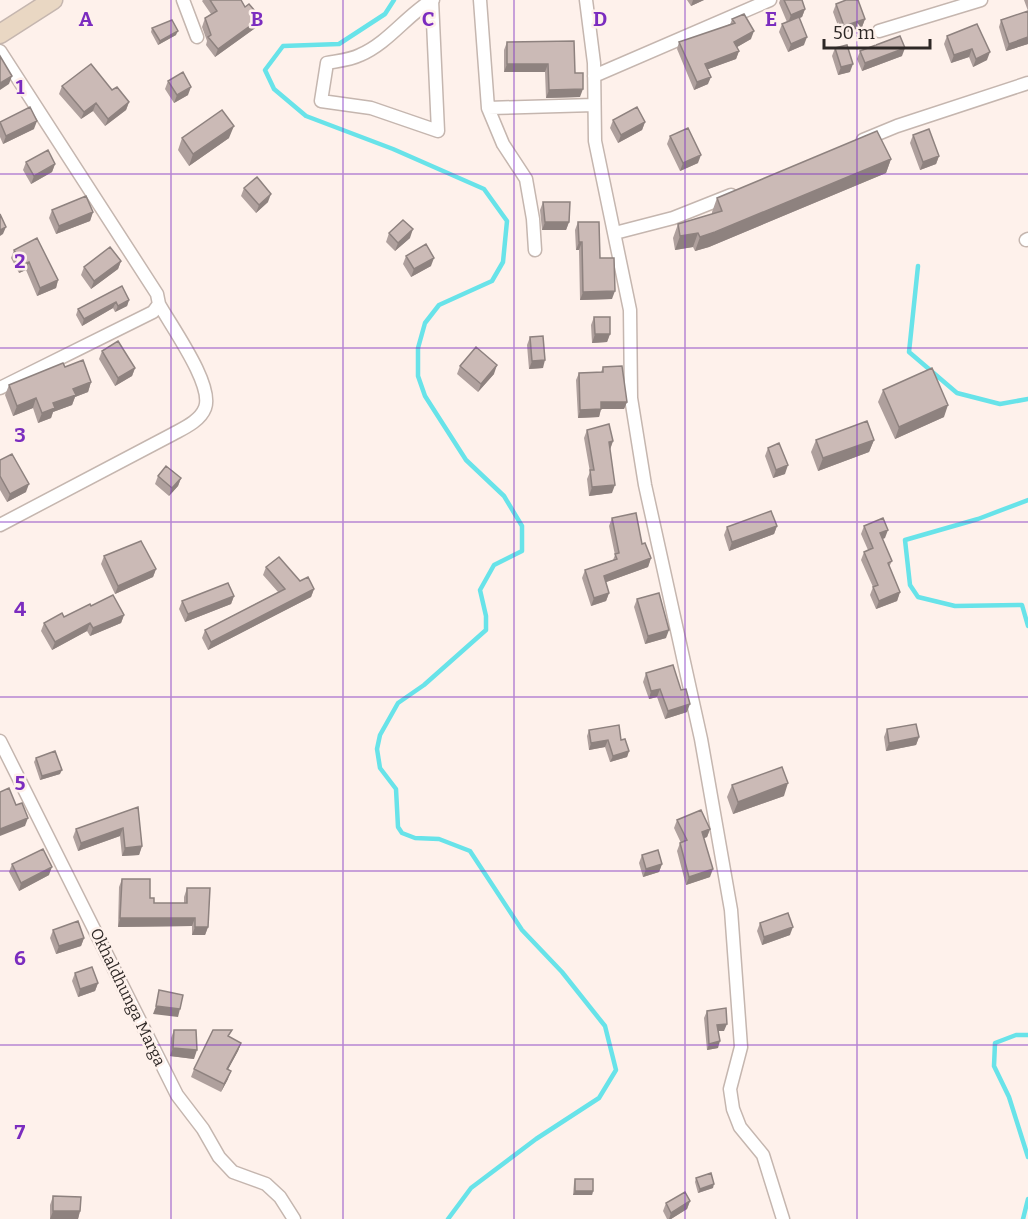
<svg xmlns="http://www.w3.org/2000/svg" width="1028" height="1219" font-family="Bitter,serif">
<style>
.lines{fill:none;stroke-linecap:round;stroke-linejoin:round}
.stream{stroke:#68e3e9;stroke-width:4.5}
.street-casing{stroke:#c5b6af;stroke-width:15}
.secondary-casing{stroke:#c5b6af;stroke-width:21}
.street{stroke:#fff;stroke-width:12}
.secondary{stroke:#e9d7c3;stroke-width:18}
.wall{fill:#afa09d}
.shaded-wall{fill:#8e827f}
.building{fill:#cbbab6;stroke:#8e827f;stroke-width:1.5}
.grid{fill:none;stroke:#7b2cbf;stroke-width:1.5;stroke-opacity:0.55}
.labels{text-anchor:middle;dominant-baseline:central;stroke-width:5;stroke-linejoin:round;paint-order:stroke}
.street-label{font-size:16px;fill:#2e2826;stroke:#fef1eb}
.grid-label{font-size:20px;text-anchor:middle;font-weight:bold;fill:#7b2cbf;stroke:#fef1eb;stroke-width:5;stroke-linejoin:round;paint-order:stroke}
</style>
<rect width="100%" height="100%" fill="#fef1eb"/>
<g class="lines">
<!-- stream -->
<path class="stream" d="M394 0 385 14 339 44 283 46 265 70 274 89 306 116 393 149 484 189 507 221 503 262 492 281 439 305 425 323 418 348V376L425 396 466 460 504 496 522 526V551L494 565 480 590 486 616V630L424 685 398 703 380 735 377 749 380 768 396 789 398 827 402 833 415 838 439 839 470 851 522 930 562 972 605 1026 616 1070 599 1098 536 1139 471 1188 448 1219
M918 266 909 352 957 393 1000 404 1028 399
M1028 500 978 519 905 540 910 585 918 597 955 606 1022 605 1028 626
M1028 1035H1016L995 1043 994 1066 1009 1097 1028 1157
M1023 1219 1028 1199"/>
<!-- street casing -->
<g class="street-casing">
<path id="street" d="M183 0 197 37
M432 0 438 131 371 108 321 101 327 63C337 61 350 60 360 55 388 43 406 16 432 0H433
M480 0 488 108 503 144 526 179 533 219 535 250
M586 0 594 63 595 141 630 310 631 398 645 485 701 739 731 910 741 1047 730 1089 733 1109 740 1127 763 1155 783 1219
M879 31 981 0
M0 51 157 294 159 304 153 312 0 388
M594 76 770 0
M488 108 594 105
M863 140 897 126 1028 83
M615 233 673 218 731 195
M1026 240 1028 239
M0 525 173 434C184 428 200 421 205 408 214 385 171 326 159 304
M0 741 177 1095 203 1129 219 1157 233 1172 266 1184 280 1197 294 1219"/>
</g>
<!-- secondary casing -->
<g class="secondary-casing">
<path id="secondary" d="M0 34 53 0"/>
</g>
<!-- street -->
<use href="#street" class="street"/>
<!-- secondary -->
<use href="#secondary" class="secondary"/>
</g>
<!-- wall -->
<path class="wall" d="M203 0H241L245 7 261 18 258 26 215 57 206 45 207 41 202 27 205 18 211 14 202 1Z
M687 0H704L691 6Z
M780 0H802L805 9 802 17 799 18 804 45 788 52 779 32 782 24 787 22 779 3Z
M1024 0H1028V11Z
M836 4 865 19 862 27 841 34 833 12Z
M1028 11V44L1006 51 999 27 1001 20Z
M732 19 751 39 737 47 739 51 736 59 708 69V84L694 90 677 49 679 42 730 25Z
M977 24 987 60 973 67 969 57 951 63 944 44 947 36Z
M152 28 176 35 158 45 151 32Z
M507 42 575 73 580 97 546 98 545 72H504V50Z
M835 48 850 72 838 75 832 56Z
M860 51 902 56 862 71 857 59Z
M168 81 188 95 174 103 165 89Z
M62 86 112 90 129 102 126 110 105 126 93 111 81 119 59 94Z
M613 120 645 122 642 130 618 143 610 128Z
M0 122 34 129 3 144 0 137Z
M913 135 939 156 936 164 920 170 910 143Z
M670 136 698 163 680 171 667 144Z
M182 138H229L189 166 178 150Z
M891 159 886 173 709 247 695 251 693 247 675 250 673 238 678 224 712 214V212L717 198Z
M26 162 55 164 52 172 31 184 23 170Z
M244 188 268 202 256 213 241 196Z
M543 202 569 222 566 230H542L540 210Z
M52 210 93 212 90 221 56 234 49 218Z
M578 222 600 258 612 299 580 300 579 250H576L575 230Z
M389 233 410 238 395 251 386 242Z
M14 250 58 280 56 288 37 296 26 270 19 273 11 258Z
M406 256 431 266 411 277 403 264Z
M121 261 118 269 91 289 81 275 84 267Z
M129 300 127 306 115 312 113 308 82 326 76 315 78 309Z
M594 317 610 334 607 342 592 343 591 325Z
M530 337 543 368 529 369 527 345Z
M102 351 135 368 132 376 115 386 99 359Z
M460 366 494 374 478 392 457 374Z
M65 367 91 382 88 392 75 397 72 405 53 412 51 418 38 423 33 408 13 416 5 395 9 385Z
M603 367 627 402 624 409H601L599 417 578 418 576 380 579 373 601 372Z
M883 390 944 417 895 439 878 402Z
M587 430 613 441 610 450 612 493 589 496 587 479 590 472 584 438Z
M816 440H874L869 452 818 471 811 452Z
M768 448 785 474 773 478 765 456Z
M0 460 26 492 7 502 0 490Z
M158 476 181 478 178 486 169 496 155 484Z
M612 518 642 544 651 558 648 567 606 582 609 593 606 601 591 606 582 578 585 570 613 560 615 555 609 526Z
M777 526 774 534 729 551 724 535 727 527Z
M864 526 885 538 882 539 892 561 889 567 900 592 897 601 876 609 870 595 873 587 861 560 864 552 868 550 861 534Z
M104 556 156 569 153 577 115 594 101 564Z
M266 567 300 581 314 589 311 597 208 650 202 638 205 630 278 592 263 575Z
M234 596 231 604 185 622 179 609 182 601Z
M637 599 666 638 645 644 634 607Z
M91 606 124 615 121 623 90 636 87 631 52 650 41 631 44 623 64 617Z
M646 673 687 712 665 719 657 697 649 699 643 682Z
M887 729 919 737 916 745 886 751 884 737Z
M589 730 621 740 629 751 627 757 610 762 605 747 589 750 587 736Z
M36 758 60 774 40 780 34 762Z
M732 785 784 796 733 814 727 797Z
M138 807 142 846 139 855 122 856 120 836 78 851 73 837 76 829Z
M677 820 710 829 707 837 704 838 710 877 686 885 677 851 680 843H681L674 828Z
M642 855 662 864 659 872 643 877 639 863Z
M12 864 49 875 19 891 9 872Z
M122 879 150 898 154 903H184V897L187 888 208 927 205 935H192V926L118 927 119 887Z
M760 923 790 935 762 945 757 931Z
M53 930 84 938 81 946 56 954 50 938Z
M75 973 98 983 95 991 78 997 72 981Z
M707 1011 724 1031H718V1048L707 1050 704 1018Z
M174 1030 194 1059 170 1056 171 1038Z
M229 1037 241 1043 238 1051 228 1069V1079L221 1092 191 1077 194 1069Z
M696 1178 713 1188 698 1193 695 1182Z
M575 1179 593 1191 592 1195H573L574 1183Z
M53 1196 80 1211 78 1219H30H50V1205Z
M690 1201 687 1209 671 1219H667L663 1211 666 1203Z"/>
<!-- shaded-wall -->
<path class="shaded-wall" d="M693 0H704L691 6Z
M805 9 802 17 788 23 791 15Z
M261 18 258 26 215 57 218 49Z
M865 19 862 27 841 34 844 26Z
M178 31 176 35 158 45 160 41Z
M754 31 751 39 732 50 734 42Z
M807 37 804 45 788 52 791 44Z
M1028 37V44L1006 51 1009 44Z
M905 48 902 56 862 71 865 63Z
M972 49 969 57 951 63 954 55Z
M739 51 736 59 703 71 705 64Z
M990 52 987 60 973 67 976 59Z
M507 64H548L545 72H504Z
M853 64 850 72 838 75 841 67Z
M12 76 9 84 0 90V83Z
M711 77 708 84 694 90 697 82Z
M191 87 188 95 174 103 177 95Z
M583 89 580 97 546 98 549 90Z
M129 102 126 110 105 126 108 119Z
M96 103 93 111 81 119 84 112Z
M37 121 34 129 3 144 6 136Z
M645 122 642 130 618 143 621 135Z
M234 126 229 138 189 166 193 154Z
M701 155 698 163 680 171 683 163Z
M939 156 936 164 920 170 923 162Z
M891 159 886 173 709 247 695 251 700 237Z
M55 164 52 172 31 184 34 176Z
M271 194 268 202 256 213 259 205Z
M93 212 90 221 56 234 59 226Z
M545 222H569L566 230H542Z
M6 227 3 234 0 236V230Z
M413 229 410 238 395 251 398 243Z
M698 233 693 247 675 250 680 236Z
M579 242H582L579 250H576Z
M434 258 431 266 411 277 414 269Z
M121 261 118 269 91 289 94 281Z
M29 262 26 270 19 273 22 265Z
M58 280 56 288 37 296 40 288Z
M615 291 612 299 580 300 583 292Z
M129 300 127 306 115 312 118 306Z
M116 302 113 308 82 326 84 319Z
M595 334H610L607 342 592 343Z
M545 360 543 368 529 369 532 361Z
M497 365 494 374 478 392 481 384Z
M135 368 132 376 115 386 118 378Z
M91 382 88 392 75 397 72 405 53 412 51 418 38 423 42 413 53 403 73 389Z
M36 398 33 408 13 416 17 406Z
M601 402H627L624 409H598Z
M948 405 944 417 895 439 899 427Z
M601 409 599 417 578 418 580 410Z
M874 440 869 452 818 471 823 458Z
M613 441 610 449 606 451 609 442Z
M788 465 785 474 773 478 776 470Z
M181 478 178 486 169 496 172 488Z
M29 484 26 492 7 502 10 494Z
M615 485 612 493 589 496 592 487Z
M777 526 774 534 729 551 732 542Z
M888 530 885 538 877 541 880 533Z
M651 558 648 567 601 584 604 576Z
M156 569 153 577 115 594 118 586Z
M314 589 311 597 208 650 211 642Z
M900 592 897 601 876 609 879 601Z
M609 593 606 601 591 606 594 598Z
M234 596 231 604 185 622 188 614Z
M124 615 121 623 90 636 93 628Z
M90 623 87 631 52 650 55 642Z
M669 630 666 638 645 644 648 636Z
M660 689 657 697 649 699 651 691Z
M690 704 687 712 665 719 668 711Z
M919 737 916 745 886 751 889 743Z
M608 740 605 747 589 750 591 743Z
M629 751 627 757 610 762 613 756Z
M62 770 60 774 40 780 42 776Z
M788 783 784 796 733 814 738 802Z
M28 818 25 826 0 836V829Z
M123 828 120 836 78 851 81 843Z
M710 829 707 837 699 840 702 832Z
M142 846 139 855 122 856 125 848Z
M662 864 659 872 643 877 646 869Z
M52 867 49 875 19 891 21 883Z
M713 869 710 877 686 885 689 877Z
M120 918H195L192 926 118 927Z
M195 927H208L205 935H192Z
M793 927 790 935 762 945 764 937Z
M84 938 81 946 56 954 59 946Z
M98 983 95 991 78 997 80 989Z
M156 1006 180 1009 178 1017 153 1014Z
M727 1024 724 1031H714L717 1025Z
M720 1041 718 1048 707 1050 709 1044Z
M241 1043 238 1051 224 1077 227 1069Z
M173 1048 197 1050 194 1059 170 1056Z
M231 1071 228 1079 221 1092 224 1084Z
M714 1184 713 1188 698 1193 700 1189Z
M575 1191H593L592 1195H573Z
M690 1201 687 1209 671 1219H669L671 1213Z
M53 1211H80L78 1219H50Z"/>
<!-- building -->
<path class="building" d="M210 0H241L245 7 249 4 261 18 218 49 208 37 211 35 205 18 217 11Z
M784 0H802L805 9 791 15Z
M846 0H858L865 19 844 26 836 4Z
M1028 11V37L1009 44 1001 20Z
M744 14 754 31 734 42 739 51 705 64 711 77 697 82 679 42 735 23 732 19Z
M799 17 807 37 791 44 782 24Z
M172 20 178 31 160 41 152 28Z
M977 24 990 52 976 59 972 49 954 55 947 36Z
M900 36 905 48 865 63 860 51Z
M574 41 575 73H583V89L549 90 548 64H507V42Z
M847 45 853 64 841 67 835 48Z
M0 56 12 76 0 83Z
M91 64 112 90 117 87 129 102 108 119 96 103 84 112 62 86Z
M183 72 191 87 177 95 168 81Z
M30 107 37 121 6 136 0 122Z
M637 107 645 122 621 135 613 120Z
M222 110 234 126 193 154 182 138Z
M688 128 701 155 683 163 670 136Z
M929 129 939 156 923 162 913 135Z
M877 131 891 159 715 232 700 237 698 233 680 236 678 224 722 211 717 198Z
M48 150 55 164 34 176 26 162Z
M257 177 271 194 259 205 244 188Z
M86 196 93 212 59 226 52 210Z
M543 202H570L569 222H545Z
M0 214 6 227 0 230Z
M403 220 413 229 398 243 389 233Z
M578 222H599L600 258H614L615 291 583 292 582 242H579Z
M37 238 58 280 40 288 29 262 22 265 14 250Z
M426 244 434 258 414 269 406 256Z
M110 247 121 261 94 281 84 267Z
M122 286 129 300 118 306 116 302 84 319 78 309Z
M594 317H610V334H595Z
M543 336 545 360 532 361 530 337Z
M118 341 135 368 118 378 102 351Z
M476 347 497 365 481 384 460 366Z
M83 360 91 382 73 389 76 395 53 403 55 408 42 413 36 398 17 406 9 385 63 363 65 367Z
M622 366 627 402H601V409L580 410 579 373 603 372V367Z
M932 368 948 405 899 427 883 390Z
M867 421 874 440 823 458 816 440Z
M609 424 613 441 609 442 615 485 592 487 590 470H594L587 430Z
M779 443 788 465 776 470 768 448Z
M12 454 29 484 10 494 0 476V460Z
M166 466 181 478 172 488 158 476Z
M771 511 777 526 732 542 727 527Z
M636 513 642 544 645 543 651 558 604 576 609 593 594 598 585 570 617 559 615 554 619 553 612 518Z
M883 518 888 530 880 533 892 561 888 563 900 592 879 601 873 587 878 585 864 552 873 548 864 526Z
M141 541 156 569 118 586 104 556Z
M279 557 300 581 308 577 314 589 211 642 205 630 285 589 266 567Z
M228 583 234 596 188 614 182 601Z
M659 593 669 630 648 636 637 599Z
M113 595 124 615 93 628 90 623 55 642 44 623 62 613 64 617 90 604 91 606Z
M673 665 681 690 686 689 690 704 668 711 660 689 651 691 646 673Z
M916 724 919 737 889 743 887 729Z
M619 725 621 740 625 739 629 751 613 756 608 740 591 743 589 730Z
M55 751 62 770 42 776 36 758Z
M782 767 788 783 738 802 732 785Z
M9 788 16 805 22 803 28 818 0 829V792Z
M138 807 142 846 125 848 123 828 81 843 76 829Z
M701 810 710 829 702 832 713 869 689 877 680 843 687 840 677 820Z
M43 849 52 867 21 883 12 864Z
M658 850 662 864 646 869 642 855Z
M122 879H150V898H154V903H187V888H210L208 927H195V918H120Z
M788 913 793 927 764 937 760 923Z
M78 921 84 938 59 946 53 930Z
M92 967 98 983 80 989 75 973Z
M159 990 183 995 180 1009 156 1006Z
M726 1008 727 1024 717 1025 720 1041 709 1044 707 1011Z
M174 1030H196L197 1050 173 1048Z
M213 1030H232L228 1036 241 1043 227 1069 231 1071 224 1084 194 1069Z
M711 1173 714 1184 700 1189 696 1178Z
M575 1179H593V1191H575Z
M685 1192 690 1201 671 1213 666 1203Z
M53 1196 81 1197 80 1211H53Z"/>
<!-- grid -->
<path class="grid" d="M171 0V1219M343 0V1219M514 0V1219M685 0V1219M857 0V1219M0 174H1028M0 348H1028M0 522H1028M0 697H1028M0 871H1028M0 1045H1028"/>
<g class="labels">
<!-- street labels -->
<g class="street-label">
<text transform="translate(128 997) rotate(64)">Okhaldhunga Marga</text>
</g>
</g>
<g class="grid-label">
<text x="86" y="26">A</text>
<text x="257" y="26">B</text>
<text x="428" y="26">C</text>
<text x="600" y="26">D</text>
<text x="771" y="26">E</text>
<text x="20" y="94">1</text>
<text x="20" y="268">2</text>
<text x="20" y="442">3</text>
<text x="20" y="616">4</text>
<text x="20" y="790">5</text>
<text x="20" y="965">6</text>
<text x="20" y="1139">7</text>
</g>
<!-- scale -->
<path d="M824 39v9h106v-9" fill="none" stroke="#2e2826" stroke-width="3"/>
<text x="833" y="39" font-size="18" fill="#2e2826" stroke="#fef1eb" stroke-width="4.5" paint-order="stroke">50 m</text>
</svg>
